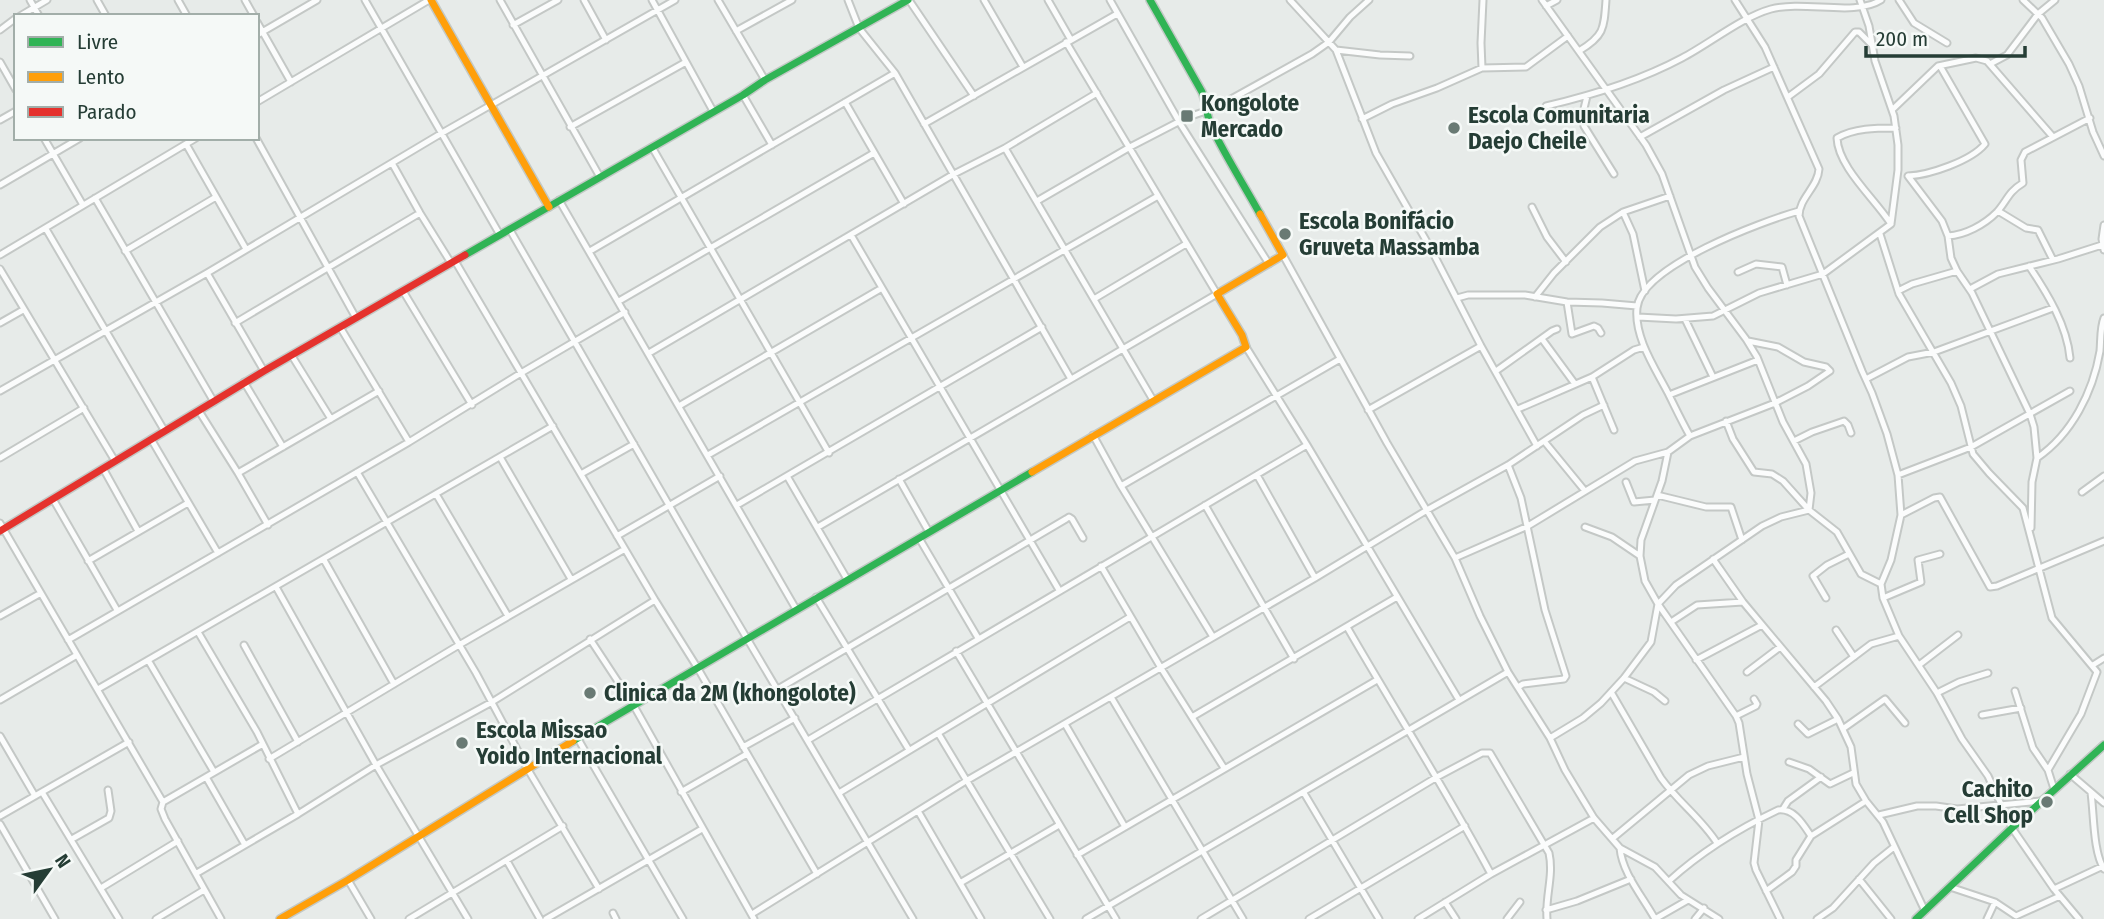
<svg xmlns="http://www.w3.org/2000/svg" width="2104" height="919" font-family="'Fira Sans Condensed',sans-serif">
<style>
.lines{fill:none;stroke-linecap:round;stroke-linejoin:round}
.street-casing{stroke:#c4c8c6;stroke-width:9}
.fast-casing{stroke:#c3c9c6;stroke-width:10}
.slow-casing{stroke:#c3c9c6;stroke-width:10}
.jam-casing{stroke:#c3c9c6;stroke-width:10}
.street{stroke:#fbfcfc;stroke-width:5}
.fast{stroke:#30b455;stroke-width:7}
.slow{stroke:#ff9f0a;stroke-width:7}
.jam{stroke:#e5322d;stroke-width:7}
.poi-dot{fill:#697a74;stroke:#f5f9f7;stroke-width:2.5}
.labels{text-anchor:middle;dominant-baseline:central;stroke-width:5;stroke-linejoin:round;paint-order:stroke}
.poi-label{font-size:23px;font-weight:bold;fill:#253d35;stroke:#f5f9f7;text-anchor:start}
</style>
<rect width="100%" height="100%" fill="#e7ebe9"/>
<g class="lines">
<!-- street casing -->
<g class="street-casing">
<path id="street" d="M30 0 39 16
M97 0 106 16
M178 0 187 16
M245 0 254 16
M365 0 500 235
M500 0 600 177
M584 0 606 40
M652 0 713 111
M718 0 765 80
M848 0 859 28 895 73 1071 379
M909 0 974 96
M984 0 1023 67
M1048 0 1071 40
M1110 0 1181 125 1269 264
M1290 0 1336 50 1376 153 1431 249 1481 346 1537 446
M1542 0 1646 145 1662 174 1695 267 1708 288 1746 339 1757 357 1783 422 1806 464 1811 493 1809 510 1781 517 1762 526 1676 585 1658 604 1651 642 1624 678 1601 703 1583 718 1550 738
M1735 0 1765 47 1819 169C1818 187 1799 198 1799 216L1862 371 1872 393 1887 434 1898 475 1901 515 1891 560 1881 584 1883 598 1899 636 1937 693 1962 739 1988 776 2012 828 2054 889 2079 919
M1899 0 1914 23 1947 43
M2023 0 2042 18 2069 64 2079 86 2093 132 2104 156
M1546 6 1557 0
M20 16 47 0
M257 22 291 82
M513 25 558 0
M0 30 16 18
M736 31 792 0
M257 35 317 0
M1336 50 1380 55 1410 56
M1579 51C1604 36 1604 29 1606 0
M0 62 16 90
M1990 64 2007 55 2038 14 2055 0
M1482 68 1481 43 1483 0
M743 95 772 145
M1587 96 1582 117 1584 126 1614 174
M1788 97 1819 74 1855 32H1859L1871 44
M257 102 429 0
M845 102 904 204
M1546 106C1593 95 1639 81 1682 58 1709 44 1742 17 1771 9 1805 0 1854 17 1881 0
M1892 110 1938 66 1976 58 1987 61 2053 137
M1362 119 1392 104 1437 88 1482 68 1526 67 1568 36
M0 120 16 111
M924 124 1117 14
M570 127 686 62
M1640 137 1724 90 1774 67
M44 138 83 205
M256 138 356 318
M186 144 246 249
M652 147 829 453
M1005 148 1153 400
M392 163 420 213 451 263
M1908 176 1942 221 1948 236 1951 258 1957 271 1972 293 2030 414 2034 427 2037 458 2032 482 2031 528
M1908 176C1929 175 1971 161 1985 144L1940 66
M0 185 80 138
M95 198 214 402
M559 200 796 609
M1037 201 1130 147 1188 117 1215 108 1312 54 1329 42 1350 17 1369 0
M1532 207 1547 237 1566 262
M1998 211 2026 228 2038 230 2053 260
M1623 212 1633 234 1645 291
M1891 224C1875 199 1838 167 1837 138 1854 128 1876 128 1896 128
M2104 225 2102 239 2104 250
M46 229 164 430
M510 230 710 576 913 919
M1880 234 1899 294 1951 383 1961 406 1973 454 1989 473 2023 508 2052 618 2097 672 2081 714 2048 770
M851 235 1059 590
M1948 236C1965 235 1984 225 1997 212 2007 201 2008 192 2023 183L2021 160 2025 152 2090 118
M125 251 216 197
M590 251 895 73
M0 255 196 138
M1283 255 1387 443 1455 558 1480 616 1508 672 1550 738 1565 770 1594 818 1620 848 1655 867 1681 895 1719 919
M455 261 655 600 697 667 817 874
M2029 266C2047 293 2067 325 2070 358
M0 269 115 461
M1738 272 1756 264 1782 267 1787 285
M207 273 264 371
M1970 289 1998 274 2058 259 2102 245
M403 291 472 405
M1898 291 1912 284 1957 271
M1535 297 1554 273 1600 227 1623 212 1670 196
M1457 298 1468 295H1525L1567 302 1602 303 1637 306
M1094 299 1186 244
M619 301 874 153
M1567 302 1572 334 1594 326 1598 328 1601 333
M1638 317 1676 319 1713 316 1759 293 1823 274 1891 224 1898 170V145L1894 116 1875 61 1869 26 1860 0
M1685 319 1713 377
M0 323 23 310
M235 323 420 213
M340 327 409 442
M1542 339 1575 384
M1246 347 1307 445 1459 700
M649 353 954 174 1005 148 1097 93
M292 356 331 419
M1496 371 1552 331 1557 329
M1592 377 1614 430
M1866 379 1908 357 1934 352 2053 308
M244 382 283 447
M0 391 207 273 442 133 675 0
M1669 395 1758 360
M679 406 882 288
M1518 409 1592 377 1634 350 1644 347
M1368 410 1481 346
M199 411 238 473 268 525
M1726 421 1733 439 1754 472 1772 474 1783 481 1809 510 1837 532 1861 574 1881 584
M1093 435 1121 486 1213 637
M1690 436C1682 422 1675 407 1668 393 1655 368 1634 337 1637 308 1641 266 1763 221 1799 211
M151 439 218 553
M1544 441 1585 491
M1794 441 1812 432 1844 421 1848 425 1851 433
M1668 452 1662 481 1641 540 1640 556 1645 581 1658 604 1736 716 1739 723 1747 774 1759 820 1754 863 1756 870 1780 919
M708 455 1158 196
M500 457 571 579
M0 458 84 408
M2037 458C2072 434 2093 392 2100 351 2101 340 2100 328 2104 318
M1508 465 1521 498 1545 610 1566 676 1564 679 1523 684 1518 687
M104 470 138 531
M357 472 476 673 527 768 599 889
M238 473 379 391
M581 474 634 444
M1257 475 1315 578
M1898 475 1971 447 2070 391
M787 476 847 579
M899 479 929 532
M1626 482 1634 502 1655 500
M1121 486 1340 359
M2082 492 2104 476
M436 494 508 616
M1657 495 1706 507H1731L1742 540
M53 499 117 610
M737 505 1042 327
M1205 505 1294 659
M1901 515 1934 498 1940 497 1990 587 1997 586 2104 541
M0 523 163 802 161 809 165 819 221 919
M818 527 1217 294 1066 42
M1585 527 1612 537 1640 556
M617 536 720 476
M919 538 978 638
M1455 558 1528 526 1635 461 1668 452 1690 436 1775 403 1808 386 1830 371 1826 367 1804 362 1778 347 1748 341
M1713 559 1743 602 1826 701 1838 719 1851 747 1856 784 1866 801 1883 822 1925 911
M324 560 394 684
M88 561 188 503
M1101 566 1161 668 1224 768
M276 587 376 765 468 919
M816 597 909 750
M1826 598 1813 576 1827 565 1849 554
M1883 598 1921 582 1918 560 1940 554
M0 616 41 593
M1671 622 1697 605 1743 602
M1347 627C1395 710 1446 790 1491 874
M1836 630 1854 657
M198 632 257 732 298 814
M590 639 634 706 754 919
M68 640 409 442 521 373 625 312
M244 645 298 742
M956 651 1116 919
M148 660 214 772
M1696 660 1762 625
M1919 665 1958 635
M2093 665 2104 658
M1747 672 1780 647
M1624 678 1654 692 1665 701
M1814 687 1871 644 1899 636
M98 689 553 426
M778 689 1066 519 1069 517 1072 519 1083 538
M2015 691 2033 748 2048 770 2054 789
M1611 692 1661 778C1678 802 1701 818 1717 843
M1937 693 1959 682 1988 673
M1111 697 1243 919
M0 700 77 655
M1982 715 2021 708
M1736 716 1756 706 1757 704 1754 699
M1192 717 1397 597
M1065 724 1125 827
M1798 724 1808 734 1838 719
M1844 728 1885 699 1905 723
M938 733 1050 919
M0 736 35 796
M578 739 683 919
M808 740 1307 445
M743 747 795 718
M269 759 459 645 625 549
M1789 762 1809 769 1830 784 1853 773
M2070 774 2104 803
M206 777 245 845
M42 792 119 919
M681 792 747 754
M839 793 1130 617
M1304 793 1379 919
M2091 793C2094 814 2093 852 2104 869
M163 802 263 744
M1783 809 1788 801 1821 777
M918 811 981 919
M1879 815 1917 806H1936L1957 809 2041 801
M0 816 129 742
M0 824 55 919
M1613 838 1689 775 1708 766 1744 757
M72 839 109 818 111 811 108 790
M1620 848C1622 873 1643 897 1655 919
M1077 855 1377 680
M507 861 540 919
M197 873 298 814 376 765 492 702 655 600
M1859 879 1891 919
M348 880 371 919
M1669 881C1702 851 1738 829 1778 810 1794 808 1803 824 1811 836
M960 883 1059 825
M1950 887 1995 902 2016 916 2060 896
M101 888 178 841
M2054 889 2101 867
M1766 891 1792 872 1796 866V860L1811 836 1866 801
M1445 902 1456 919
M1546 910 1577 901 1631 879
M613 913 616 919
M752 914 966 781 1315 578 1427 510 1508 465 1583 415 1604 405
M156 919 204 890
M409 919 563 826
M546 919 702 829
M1086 919 1508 672
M1201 919 1437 777 1482 753H1490L1549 853C1554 876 1545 896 1547 919
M1309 919 1465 826
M1418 919 1491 874 1594 818
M1507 919 1520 902
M1655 919 1688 900
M1695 919 1704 908
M1817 919 1833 908 1874 863 1894 847
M1987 919 1995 902"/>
</g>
<!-- fast casing -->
<g class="fast-casing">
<path id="fast" d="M1150 0 1202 92C1207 104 1206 116 1212 128 1226 157 1244 185 1260 214
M465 255 743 95 765 80 908 0
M573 741 1032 472
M1916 919 2012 828 2104 745"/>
</g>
<!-- slow casing -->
<g class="slow-casing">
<path id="slow" d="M431 0 549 207
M1032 472 1246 347 1242 335 1217 294 1283 255 1260 214
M280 919 348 880 573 741"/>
</g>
<!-- jam casing -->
<g class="jam-casing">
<path id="jam" d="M0 531 264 371 465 255"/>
</g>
<!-- street -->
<use href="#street" class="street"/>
<!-- fast -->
<use href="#fast" class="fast"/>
<!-- slow -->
<use href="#slow" class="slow"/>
<!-- jam -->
<use href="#jam" class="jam"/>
</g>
<!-- markers -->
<g class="poi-dot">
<rect x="1180" y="109" width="14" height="14" rx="3.5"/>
<circle cx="1454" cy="128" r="7"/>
<circle cx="1285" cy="234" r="7"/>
<circle cx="590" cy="693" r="7"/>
<circle cx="462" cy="743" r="7"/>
<circle cx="2047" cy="802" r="7"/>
</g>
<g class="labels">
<!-- poi labels -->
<g class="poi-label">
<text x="1201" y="103">Kongolote<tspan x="1201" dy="26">Mercado</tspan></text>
<text x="1468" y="115">Escola Comunitaria<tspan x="1468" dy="26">Daejo Cheile</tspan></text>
<text x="1299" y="221">Escola Bonifácio<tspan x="1299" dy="26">Gruveta Massamba</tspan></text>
<text x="604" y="693">Clinica da 2M (khongolote)</text>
<text x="476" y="730">Escola Missao<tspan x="476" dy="26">Yoido Internacional</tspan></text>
<text x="2033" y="789" text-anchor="end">Cachito<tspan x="2033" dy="26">Cell Shop</tspan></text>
</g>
</g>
<!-- legend -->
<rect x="14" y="14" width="245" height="126" fill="#f5f9f7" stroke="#a2aea9" stroke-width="2"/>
<rect x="28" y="37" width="35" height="10" fill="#30b455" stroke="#a2aea9" stroke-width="2"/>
<text x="77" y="49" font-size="21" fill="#253d35">Livre</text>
<rect x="28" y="72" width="35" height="10" fill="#ff9f0a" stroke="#a2aea9" stroke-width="2"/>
<text x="77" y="84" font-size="21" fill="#253d35">Lento</text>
<rect x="28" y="107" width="35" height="10" fill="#e5322d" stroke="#a2aea9" stroke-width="2"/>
<text x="77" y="119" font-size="21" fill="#253d35">Parado</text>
<!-- north arrow -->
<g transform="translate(49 870) rotate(57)" stroke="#f5f9f7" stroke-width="5" paint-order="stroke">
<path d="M0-5L12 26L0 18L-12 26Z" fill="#253d35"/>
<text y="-10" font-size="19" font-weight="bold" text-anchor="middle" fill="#253d35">N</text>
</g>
<!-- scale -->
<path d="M1866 46v10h159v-10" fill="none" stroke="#253d35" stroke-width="3.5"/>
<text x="1876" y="46" font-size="21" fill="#253d35" stroke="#f5f9f7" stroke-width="5" paint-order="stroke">200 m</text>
</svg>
